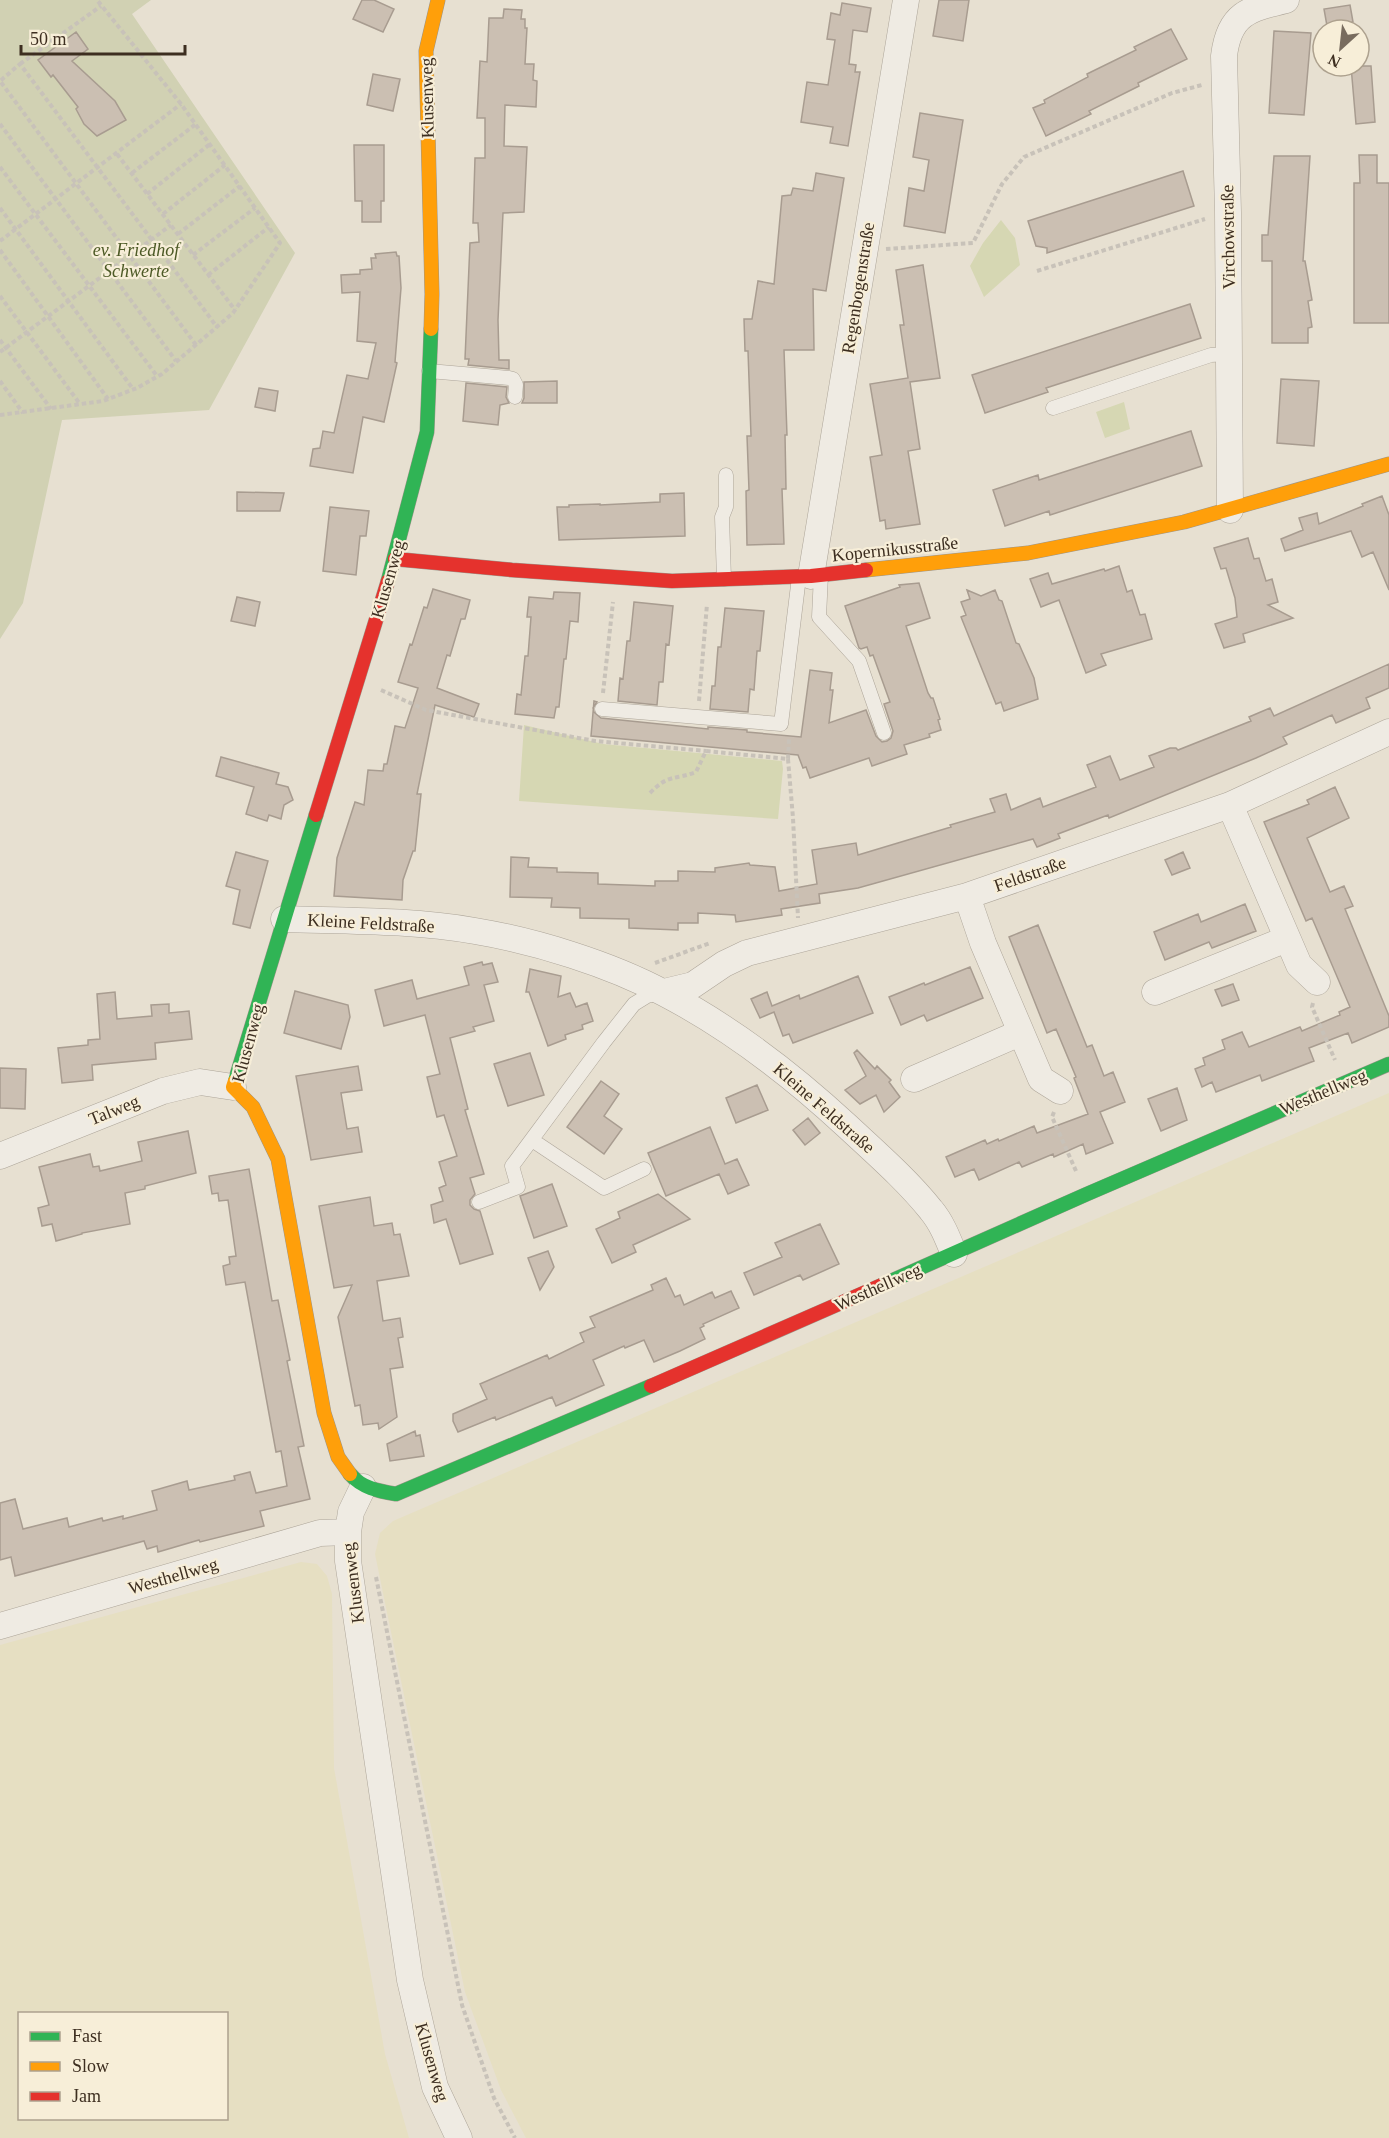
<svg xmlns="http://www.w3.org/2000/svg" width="1389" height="2138" font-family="Georgia,serif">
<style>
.farmland{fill:#e6dfc2;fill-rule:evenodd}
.green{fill:#d6d7b3}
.cemetery{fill:#d1d1b3}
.building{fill:#cbbfb2;stroke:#a89c90;stroke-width:1.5}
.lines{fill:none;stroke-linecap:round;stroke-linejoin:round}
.lane-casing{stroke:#ada599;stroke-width:15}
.street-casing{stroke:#ada599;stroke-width:27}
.fast-casing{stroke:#9c958a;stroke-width:15}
.slow-casing{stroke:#9c958a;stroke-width:15}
.jam-casing{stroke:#9c958a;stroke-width:15}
.path{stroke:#c8c2b9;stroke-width:4;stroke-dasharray:4.5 3;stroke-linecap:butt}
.lane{stroke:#efebe3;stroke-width:14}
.street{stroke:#efebe3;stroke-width:26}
.fast{stroke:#30b455;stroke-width:14}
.slow{stroke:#ff9f0a;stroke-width:14}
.jam{stroke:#e5322d;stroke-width:14}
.labels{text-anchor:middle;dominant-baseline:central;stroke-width:4.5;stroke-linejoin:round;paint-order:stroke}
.street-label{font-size:18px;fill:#3d2e20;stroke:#f7eed8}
.park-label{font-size:18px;font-style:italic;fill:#4d5a26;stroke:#f7eed8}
</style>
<rect width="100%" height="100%" fill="#e7e0d1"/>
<!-- farmland -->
<path class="farmland" d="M1389 1093V2138H526L501 2090 465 1992 375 1554 380 1533 393 1521Z
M301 1562 317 1564 327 1576 332 1594 334 1768 385 2054 409 2138H0V1645ZM20 2014H226V2118H20Z"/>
<!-- green -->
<path class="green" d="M1001 220 1015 238 1020 265 984 297 970 266 983 243Z
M1124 402 1130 429 1105 438 1096 412Z
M524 725 603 744 782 761 783 769 778 819 519 801Z"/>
<!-- cemetery -->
<path class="cemetery" d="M0 0H151L132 14 295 253 209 410 62 420 23 603 0 639Z"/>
<!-- building -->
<path class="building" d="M362 0H374L394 9 383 32 353 19Z
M939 0H969L963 41 933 36Z
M842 3 871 8 867 32 853 30 849 64 856 65 855 72H860L848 146 830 143 833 127 801 122 807 82 828 85 835 40 827 39 831 13 840 15Z
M1350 5 1353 22 1327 26 1324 9Z
M504 9 522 10 521 19H525V28H527L525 64H534L533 80 537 81 536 107 505 105 504 146 527 147 524 212 503 213 498 320 499 360H509V369L468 365 469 359H465L470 243 479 242 478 223H473L475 158H485V118H477L480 61 487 62 489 18H503Z
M1171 29 1187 59 1138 83 1139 86 1089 111 1091 114 1046 136 1033 108 1045 103 1044 100 1088 77 1087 74 1136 50 1134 47Z
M1274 31 1311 33 1304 115 1269 113Z
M76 32 88 49 72 61 115 101 126 120 97 136 84 124 76 109 78 107 53 75 51 77 38 60Z
M1351 66H1371L1375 122 1356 124Z
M373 74 400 79 393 111 367 105Z
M920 113 963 120 945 233 904 226 909 188 924 191 929 160 913 157Z
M354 145H384V201H381V222H362V201H355Z
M1359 155H1377V183H1389V323H1354V183H1360Z
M1274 156H1310L1303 261H1305L1312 300 1308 301 1312 327 1308 328V343H1272V261H1262V235H1268Z
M1183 171 1194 206 1047 253V248L1036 246 1028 221Z
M816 173 844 178 826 291 813 289 814 350H784L787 435H785L786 489H782L784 544 747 545 746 491 749 490 747 436H751L748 351H745L744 319H752L758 281 774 284 782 196 791 195 793 188 813 191Z
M396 252 397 256H399L401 288 395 362 397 363 384 422 363 417 353 473 310 466 313 449 320 448 323 431 334 433 347 375 368 379 376 343 357 341 360 292 342 293 341 275 360 274V270L372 269 371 258H376L375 254Z
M923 265 940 378 910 382 920 449 908 451 920 524 886 529 885 520 880 521 870 457 882 455 870 384 908 378 900 325H904L896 270Z
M1190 304 1201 338 1046 388 1048 392 985 413 972 375Z
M1281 379 1319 381 1314 446 1277 443Z
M557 381V403H522L524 398V382Z
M466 383 507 387 506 397 509 403 500 405 498 425 463 421Z
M259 388 278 391 275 411 255 407Z
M1191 431 1202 466 1050 515 1049 511 1005 526 993 490 1038 475 1039 480Z
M237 492 284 493 280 511H237Z
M684 493 685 536 559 540 557 507H569V505L600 504V505L660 502V494Z
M1382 496 1389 515V590L1373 552 1362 557 1351 531 1285 551 1281 539 1303 530 1299 518 1317 513 1319 524 1363 506 1362 504Z
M330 507 369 511 366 536H360L356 575 323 571Z
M1248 538 1254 559 1259 558 1266 581 1272 579 1278 602 1268 605 1293 618 1243 634 1245 642 1224 648 1215 624 1237 617 1235 598 1226 568 1221 569 1214 548Z
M1119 566 1127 592 1132 590 1140 615 1145 614 1152 639 1101 654 1106 665 1086 673 1059 600 1041 607 1030 579 1048 573 1052 584 1104 569 1105 571Z
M919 583 930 618 906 626 928 693 931 698H933L940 719 938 720 941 730 929 734 930 737 904 745 907 754 872 766 869 758 810 778 806 767 803 768 798 755 591 736 594 701 597 702 593 708 594 712 601 718 708 729V727L747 730V732L801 737 810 670 832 673 830 690H833L829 723 866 710 876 736 882 742 887 741 891 738 893 731 884 704 890 702 873 655 870 656 867 647 861 649 859 648 845 606 900 587 899 585Z
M433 589 470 600 465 619H461L450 656 447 655 437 688 479 704 474 717 435 705 417 794H421L415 851H413L403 880 402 900 334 896 337 858 355 802 364 805 368 770 383 771 384 764H387L395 726 405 728 418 688 398 682 410 644 412 645 424 607 427 608Z
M967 590 981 596 995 590 999 600 1002 601 1016 643 1019 644 1034 678 1038 699 1004 711 1001 702 996 704 961 617 966 615 961 602 970 599Z
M554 592 580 593 578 622 570 621 566 659H564L559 707H556L554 718 515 714 517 694 521 695 525 656H528L531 617H527L529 597 553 599Z
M237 597 260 602 255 626 231 621Z
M634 602 673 606 669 645 666 644 663 682H659L657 705 618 701 620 678 623 679 627 641H630Z
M725 608 764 611 760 651H757L754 690 750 689 748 712 710 709 712 686H715L718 647H721Z
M1389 664V688L1366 698 1370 708 1336 723 1332 715 1283 737 1287 744 1256 758 1109 818 1108 815 1058 834 1060 838 1037 847 1033 839 858 888 819 894 820 903 781 909 782 915 736 922 735 915 698 913V923H678V930L629 928V919L580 918V908L551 907 552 898 510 897 511 857 529 858 528 867 557 868V872L598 873V884L655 886V881H678V871L715 872V868L749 863 750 865 775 867 779 891 817 884 812 850 856 843 858 855 951 827 950 825 995 812 990 799 1006 794 1011 810 1040 798 1043 807 1096 787 1087 765 1110 756 1120 780 1154 767 1149 756 1170 748H1176L1178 750 1251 721 1249 717 1270 708 1274 716Z
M221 757 279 773 276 784 288 787 293 800 284 805 281 819 269 815 267 821 246 814 254 787 216 776Z
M1335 787 1349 818 1307 838 1330 892 1344 886 1353 906 1345 909 1389 1016V1027L1352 1043 1348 1033 1309 1048 1314 1061 1262 1081 1260 1075 1216 1092 1212 1082 1202 1087 1195 1069 1205 1065 1203 1058 1225 1049 1222 1040 1242 1032 1249 1047 1300 1027 1302 1031 1340 1015 1339 1012 1350 1007 1312 918 1306 921 1264 822 1309 804 1307 800Z
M236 852 268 861 250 928 233 924 240 890 226 886Z
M1183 852 1190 868 1172 875 1165 860Z
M1245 904 1256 931 1212 948 1209 942 1165 960 1154 932 1198 914 1201 922Z
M1038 925 1087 1047 1092 1045 1104 1076 1113 1072 1125 1102 1100 1112 1113 1143 1086 1154 1083 1144 1054 1157 1053 1154 1022 1167 1019 1162 979 1180 974 1169 955 1177 946 1157 985 1140 987 1144 998 1139 999 1141 1034 1126 1037 1133 1088 1114 1074 1078 1076 1077 1056 1029 1047 1033 1009 937Z
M482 962 483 965 492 963 498 982 484 985 494 1021 473 1027 475 1031 450 1038 468 1109 465 1110 484 1174 470 1178 475 1194 470 1200V1205L474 1209 480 1211 493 1254 460 1264 446 1219 434 1223 431 1205 443 1201 439 1188 446 1185 439 1162 457 1156 444 1115 437 1117 427 1077 440 1074 425 1015 384 1026 375 990 412 980 417 999 469 985 464 967Z
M970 967 983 998 927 1021 924 1015 901 1025 889 997 924 983 925 985Z
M530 969 561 976 558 997 570 993 576 1007 587 1003 593 1021 582 1025 583 1029 565 1035 566 1039 548 1046 529 992H526Z
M858 976 873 1013 793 1043 789 1034 783 1036 774 1012 760 1018 751 999 767 992 772 1006 799 995 800 999Z
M1233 984 1239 1000 1222 1006 1215 990Z
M295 991 348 1005 350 1017 341 1049 284 1033Z
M115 992 117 1019 152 1016 151 1005 169 1004V1013L189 1011 192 1039 155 1043 156 1059 92 1065 93 1080 62 1083 58 1048 88 1045V1040L100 1039 97 994Z
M857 1050 875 1069 877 1066 891 1080 889 1082 900 1097 884 1112 876 1095 860 1104 845 1090 866 1076 854 1053Z
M530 1053 544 1095 508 1106 494 1064Z
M358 1066 362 1090 341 1093 347 1129 358 1127 362 1152 311 1160 296 1076Z
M0 1068 26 1069 25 1109 0 1108Z
M601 1081 619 1094 604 1116 622 1129 604 1154 567 1127Z
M757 1085 768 1110 736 1123 726 1098Z
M1177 1088 1187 1120 1161 1131 1148 1099Z
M808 1118 820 1133 805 1145 793 1130Z
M710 1127 725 1164 737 1159 749 1185 728 1194 719 1174 666 1196 648 1153Z
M188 1131 196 1173 145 1186V1189L125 1193 130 1224 82 1233V1234L56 1241 52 1224 42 1226 38 1208 49 1205 39 1167 90 1154 93 1167 99 1166 100 1171 142 1161 138 1142Z
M249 1169 272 1301 278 1300 290 1360 287 1361 304 1446 298 1447 310 1499 260 1511 264 1526 200 1542 199 1540 158 1552 157 1546 147 1549 144 1541 15 1576 11 1557 0 1560V1503L15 1499 23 1529 67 1518 69 1527 102 1518 103 1521 123 1516V1519L157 1510 152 1491 187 1481 189 1490 235 1480 234 1476 250 1472 256 1493 287 1486 281 1451 276 1452 245 1282 226 1285 223 1266 230 1264 229 1257 236 1256 228 1200 219 1201 218 1193 212 1194 209 1176Z
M552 1184 567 1226 534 1238 520 1196Z
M658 1194 690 1219 633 1245 636 1252 612 1263 596 1229 620 1218 618 1212Z
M370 1197 374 1226 392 1223 394 1235 400 1234 409 1276 377 1281 383 1321 400 1318 403 1337 398 1338 403 1367 390 1369 397 1417 379 1429 378 1423 363 1425 360 1405 355 1406 338 1317 352 1285 334 1288 319 1206Z
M820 1224 839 1264 803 1280 800 1275 754 1295 744 1273 782 1257 775 1243Z
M548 1251 554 1267 540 1290 528 1258Z
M666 1278 675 1297 680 1295 684 1305 712 1292 715 1298 731 1291 739 1308 703 1324 704 1326 700 1328 705 1339 680 1351 654 1362 644 1340 625 1348 624 1346 593 1360 604 1385 556 1406 552 1397 496 1420 495 1417 458 1432 453 1421V1414L487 1399 480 1384 547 1355 549 1359 584 1342 580 1333 595 1327 590 1317 653 1290 651 1285Z
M415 1431 416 1436 420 1435 424 1456 390 1461 387 1444Z"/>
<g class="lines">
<!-- lane casing -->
<g class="lane-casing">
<path id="lane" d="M429 371 509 378 513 379 516 385 515 397
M1053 408 1211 355 1229 354
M821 575 819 617 859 661 884 733
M724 579 722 517 726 507V475
M602 709 781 724 799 577
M532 1140 604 1188 644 1169
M479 1202 518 1187 512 1166 604 1042 634 1004 647 996 662 993"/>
</g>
<!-- street casing -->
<g class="street-casing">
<path id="street" d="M1230 510 1228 212 1224 56C1229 14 1248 9 1286 0
M811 576 906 0
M1230 805 1299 965 1317 982
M967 896 983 943 1041 1079 1060 1091
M284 919C348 921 412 920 475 931 535 941 610 964 664 993 731 1028 792 1075 847 1126 876 1153 907 1180 931 1210 942 1223 948 1239 954 1254
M664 992 693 985 724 964 747 953 967 896 1230 805 1389 732
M1155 992 1287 939
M914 1079 1020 1033
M0 1156 163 1091 200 1082 233 1087
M363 1487 351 1512 348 1532V1561L410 1980 435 2087 459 2138
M0 1626 320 1533 348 1532"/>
</g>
<!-- fast casing -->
<g class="fast-casing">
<path id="fast" d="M388 581 427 432 431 329
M235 1081 316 815
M882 1285 1087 1194 1389 1064
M350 1474C362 1488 378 1491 396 1494L651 1386"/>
</g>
<!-- slow casing -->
<g class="slow-casing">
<path id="slow" d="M431 329 432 294 426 51 438 0
M866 570 1028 553 1184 522 1389 464
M235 1081 233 1087 253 1107 278 1159 324 1413 338 1457 350 1474"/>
</g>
<!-- jam casing -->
<g class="jam-casing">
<path id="jam" d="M395 559 512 570 672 581 811 576 866 570
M316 815 388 581
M651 1386 882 1285"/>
</g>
<!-- path -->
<path class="path" d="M20 64 101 6
M0 124 176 361
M117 154 235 310
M0 167 157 376
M132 173 196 124
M147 194 210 144
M0 208 133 389
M163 214 225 165
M178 234 240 186
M0 241 181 104
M886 249 973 243 1002 184 1024 157 1172 93 1202 85
M0 250 108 399
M193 255 255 208
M1037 271 1205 219
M208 275 269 227
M0 296 80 404
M0 340 51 409
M196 345 0 81 20 64 217 327
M0 352 171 225
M0 381 23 413
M0 415 103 401 137 388 162 374 233 313 280 243 181 104 97 0
M381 690 426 710 513 726 595 741 706 751
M603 693 613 602
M699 701 707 604
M788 759 793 818 798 918
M650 793C668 774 675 780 696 772L706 751 788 759 789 739
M655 963 710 943
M1313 1003 1312 1007 1335 1060
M1054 1112 1052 1117 1076 1171
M376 1577 462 2005 494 2098 515 2138"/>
<!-- lane -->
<use href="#lane" class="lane"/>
<!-- street -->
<use href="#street" class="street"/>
<!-- fast -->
<use href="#fast" class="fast"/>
<!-- slow -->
<use href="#slow" class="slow"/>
<!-- jam -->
<use href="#jam" class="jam"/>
</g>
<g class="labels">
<!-- street labels -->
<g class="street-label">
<text transform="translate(427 98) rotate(-91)">Klusenweg</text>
<text transform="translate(1228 237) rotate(-91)">Virchowstraße</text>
<text transform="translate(858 288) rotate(-81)">Regenbogenstraße</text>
<text transform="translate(895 549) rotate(-6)">Kopernikusstraße</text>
<text transform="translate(388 579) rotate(-74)">Klusenweg</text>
<text transform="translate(1030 874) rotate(-19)">Feldstraße</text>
<text transform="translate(371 923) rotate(3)">Kleine Feldstraße</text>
<text transform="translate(248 1043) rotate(-75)">Klusenweg</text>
<text transform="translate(1323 1092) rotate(-23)">Westhellweg</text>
<text transform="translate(824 1108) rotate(41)">Kleine Feldstraße</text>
<text transform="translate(114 1110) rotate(-22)">Talweg</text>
<text transform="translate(878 1287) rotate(-24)">Westhellweg</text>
<text transform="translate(173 1576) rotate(-16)">Westhellweg</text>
<text transform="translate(353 1583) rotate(-97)">Klusenweg</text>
<text transform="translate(432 2062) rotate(74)">Klusenweg</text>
</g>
<!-- park labels -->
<g class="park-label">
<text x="136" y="250">ev. Friedhof<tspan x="136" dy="21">Schwerte</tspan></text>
</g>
</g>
<!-- legend -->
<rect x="18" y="2012" width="210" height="108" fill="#f7eed8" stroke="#ada18e" stroke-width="1.5"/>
<rect x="30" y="2032" width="30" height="9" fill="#30b455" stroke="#ada18e" stroke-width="1.5"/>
<text x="72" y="2042" font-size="18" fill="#3d2e20">Fast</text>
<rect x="30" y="2062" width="30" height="9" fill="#ff9f0a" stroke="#ada18e" stroke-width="1.5"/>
<text x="72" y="2072" font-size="18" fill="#3d2e20">Slow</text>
<rect x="30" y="2092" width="30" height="9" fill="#e5322d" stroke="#ada18e" stroke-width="1.5"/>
<text x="72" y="2102" font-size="18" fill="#3d2e20">Jam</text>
<!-- north arrow -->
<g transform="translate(1341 48) rotate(207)"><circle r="28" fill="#f7eed8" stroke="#ada18e" stroke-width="1.5"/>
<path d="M0-4.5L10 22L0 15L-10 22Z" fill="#786c5e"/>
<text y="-9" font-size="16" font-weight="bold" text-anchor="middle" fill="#3d2e20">N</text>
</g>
<!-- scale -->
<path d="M21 45v9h164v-9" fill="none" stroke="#3d2e20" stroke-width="3"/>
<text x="30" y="45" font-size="18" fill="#3d2e20" stroke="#f7eed8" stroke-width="4.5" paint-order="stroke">50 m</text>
</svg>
